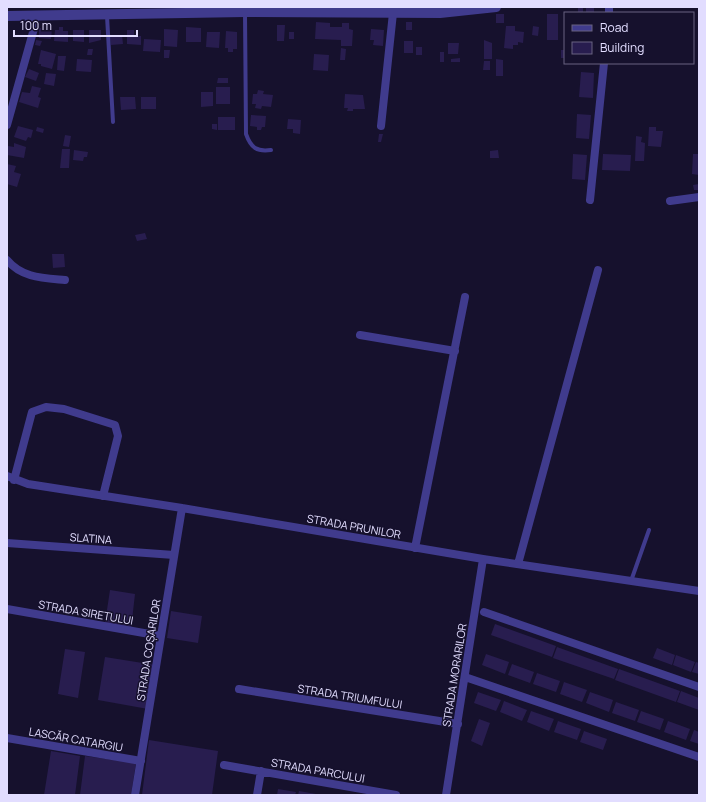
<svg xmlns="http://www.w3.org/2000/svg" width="706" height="802" font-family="Manrope,sans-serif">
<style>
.building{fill:#281d4f}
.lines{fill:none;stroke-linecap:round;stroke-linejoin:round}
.service{stroke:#403b8d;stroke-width:4}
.minor{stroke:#403b8d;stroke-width:8}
.tertiary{stroke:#403b8d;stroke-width:10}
.labels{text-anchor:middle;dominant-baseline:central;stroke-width:3;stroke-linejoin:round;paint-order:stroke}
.street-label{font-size:11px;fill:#e2ddff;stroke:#16112d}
</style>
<rect width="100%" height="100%" fill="#16112d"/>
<!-- building -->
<path class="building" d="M578 7H583V13H578Z
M586 7H594V13H586Z
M496 14H504V23H496Z
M547 14H558V40H547Z
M316 22 330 23V27H342V23H349V29L353 30 352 46H341V40L315 39Z
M406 22H412V30H406Z
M277 25H285L284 41H277Z
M506 26H515V31L524 32 523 43 518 42V45H513V49L504 48Z
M533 26 539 27 538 36 532 35Z
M59 27H63V31H68V42L54 41 55 30H59Z
M186 27 201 28V42H186Z
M39 28 52 29 51 39 39 38Z
M164 29 178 30 177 47 164 46Z
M371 29 384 30 383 46 373 45 374 40H370Z
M73 30H84V42L73 41Z
M89 30H101V40L89 43Z
M127 30H134V36H141V45L127 44Z
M226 31 237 32V49H233V52H228V48H225Z
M207 32H220L219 48 206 47Z
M289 32H294V39H289Z
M122 35 123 44 111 45 110 36Z
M144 39 161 40 160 52 143 51Z
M36 40 42 41 40 46 35 45Z
M484 40 492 43V59H484Z
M404 41H413V53H404Z
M448 43H459L458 54H448Z
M416 47H422V55H416Z
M341 48 346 49 345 60H340Z
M88 49H93L92 55H87Z
M41 50 56 54 52 69 41 66V64H38Z
M164 50H170L169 58H164Z
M561 50H565V58H561Z
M440 52H444V62H440Z
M314 54 329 55 328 71 313 70Z
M58 56H66L64 71 57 70Z
M460 58V62H451V59Z
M77 59 92 60 91 72 76 71Z
M496 59 503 60V76H496Z
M484 61H490V70H483Z
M29 69 39 73 36 81 25 77Z
M581 72 594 73 593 98 579 97Z
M46 73 56 74 54 86 44 84Z
M218 78H228V83H217Z
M32 86 41 88 38 97 41 98 38 108 19 102 22 92 30 93Z
M216 87H230V104H216Z
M258 90 264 91 263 94 273 95 271 107 262 106 261 109 255 108 256 104H252L253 94H257Z
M201 92H213V106L201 107Z
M345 94 363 95 365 109H353V111H347L348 108H344Z
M120 97H135L136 109 121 110Z
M141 97H156V109H141Z
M577 114 591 115 589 139 576 138Z
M251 115 266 116 265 127H262L261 130H257V127L250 126Z
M218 117H235V130H218Z
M288 119 301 120 300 134 293 133V129H287Z
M212 124H217V130L212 129Z
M18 126 33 130 31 138 28 137 26 141 14 137Z
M37 127 44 129 43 133 36 131Z
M649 127H656V131H663L661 147 648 146Z
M379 134H383L381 142H378Z
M65 135 71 136 69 147 63 146Z
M636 136 642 137 641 142 645 143 644 161H635Z
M14 143 26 147 24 158 7 155 8 146 14 147Z
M62 149H70L69 168H60Z
M74 150 88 152 87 157H84L83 161 73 160Z
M498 150 499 158H490V151Z
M573 154 587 155 585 180 572 179Z
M603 154 631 155 630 171 602 170Z
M693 154H699V175L692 174Z
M7 164 16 166 14 172 21 174 17 187 7 184Z
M699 184V190H694L693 185Z
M145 233 147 239 137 241 135 235Z
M52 254H64L65 267 53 268Z
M110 590 135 594 131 629 105 623Z
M171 611 202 616 198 643 167 638Z
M495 624 556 646 552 657 491 635Z
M557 647 618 669 614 679 553 658Z
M657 648 675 655 672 665 653 658Z
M65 649 85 652 78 698 58 694Z
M486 654 509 662 505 674 482 665Z
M676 655 695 662 691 672 673 665Z
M105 657 155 665 148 709 98 700Z
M696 662 699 663V674L692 672Z
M512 664 534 672 530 683 508 675Z
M619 669 680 691 676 702 615 680Z
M537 673 560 681 556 692 533 684Z
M564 682 587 690 582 702 560 694Z
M681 691 699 698V710L677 702Z
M478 692 501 700 496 711 474 703Z
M590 692 613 700 609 712 586 703Z
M504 701 527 710 522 721 500 712Z
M616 702 639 710 635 721 612 713Z
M531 711 554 719 549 731 527 722Z
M641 711 664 719 660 730 637 722Z
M479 719 490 723 482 746 471 741Z
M558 721 581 729 577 740 554 732Z
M668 721 690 729 686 740 664 732Z
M694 730 699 732V744L690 741Z
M584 731 607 739 603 750 580 742Z
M149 740 218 751 212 795H142Z
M51 751 80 756 75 795H44Z
M85 756 136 763 131 795H80Z
M278 789 296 792 295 795H277Z
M299 791 316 794V795H298Z"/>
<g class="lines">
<!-- service -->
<path class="service" d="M245 13 246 134C251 148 257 152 271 150
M107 16 113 122
M631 581 649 530"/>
<!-- minor -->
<path class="minor" d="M609 13V7
M7 125 35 25V16
M381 126 393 13
M590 200 604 63
M670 201 699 197
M7 260C22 278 43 278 65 280
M360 335 455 351
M7 476 28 484 182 508 483 559 699 591
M14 480 32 412 46 407 64 409 115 425 118 436 103 496
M7 543 174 555
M415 548 465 297
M518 564 598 270
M7 609 161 636
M484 612 699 687
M465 677 699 757
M239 689 458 724
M7 738 141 761
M224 765 396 795
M135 795 182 508
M257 795 261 771
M446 795 483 559"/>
<!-- tertiary -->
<path class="tertiary" d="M7 16 245 12 440 13 496 7"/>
</g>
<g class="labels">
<!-- street labels -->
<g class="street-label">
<text transform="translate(354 526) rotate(10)">STRADA PRUNILOR</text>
<text transform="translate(91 538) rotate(4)">SLATINA</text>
<text transform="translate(86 612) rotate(10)">STRADA SIRETULUI</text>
<text transform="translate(148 650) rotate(-81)">STRADA COȘARILOR</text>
<text transform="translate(454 675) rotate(-81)">STRADA MORARILOR</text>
<text transform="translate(350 696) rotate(9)">STRADA TRIUMFULUI</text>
<text transform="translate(76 739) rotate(10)">LASCĂR CATARGIU</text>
<text transform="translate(318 770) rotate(10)">STRADA PARCULUI</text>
</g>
</g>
<!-- border -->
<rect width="706" height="802" fill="none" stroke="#e2ddff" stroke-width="16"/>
<!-- legend -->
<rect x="564" y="12" width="130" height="52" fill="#16112d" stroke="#686381"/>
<rect x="572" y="25" width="20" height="6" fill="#403b8d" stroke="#686381"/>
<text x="600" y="32" font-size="12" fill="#e2ddff">Road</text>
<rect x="572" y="42" width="20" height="12" fill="#281d4f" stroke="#686381"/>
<text x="600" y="52" font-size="12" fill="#e2ddff">Building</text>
<!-- scale -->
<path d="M14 30v6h123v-6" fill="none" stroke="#e2ddff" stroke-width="2"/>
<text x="20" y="30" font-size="12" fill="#e2ddff" stroke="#16112d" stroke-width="3" paint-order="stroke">100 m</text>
</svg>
